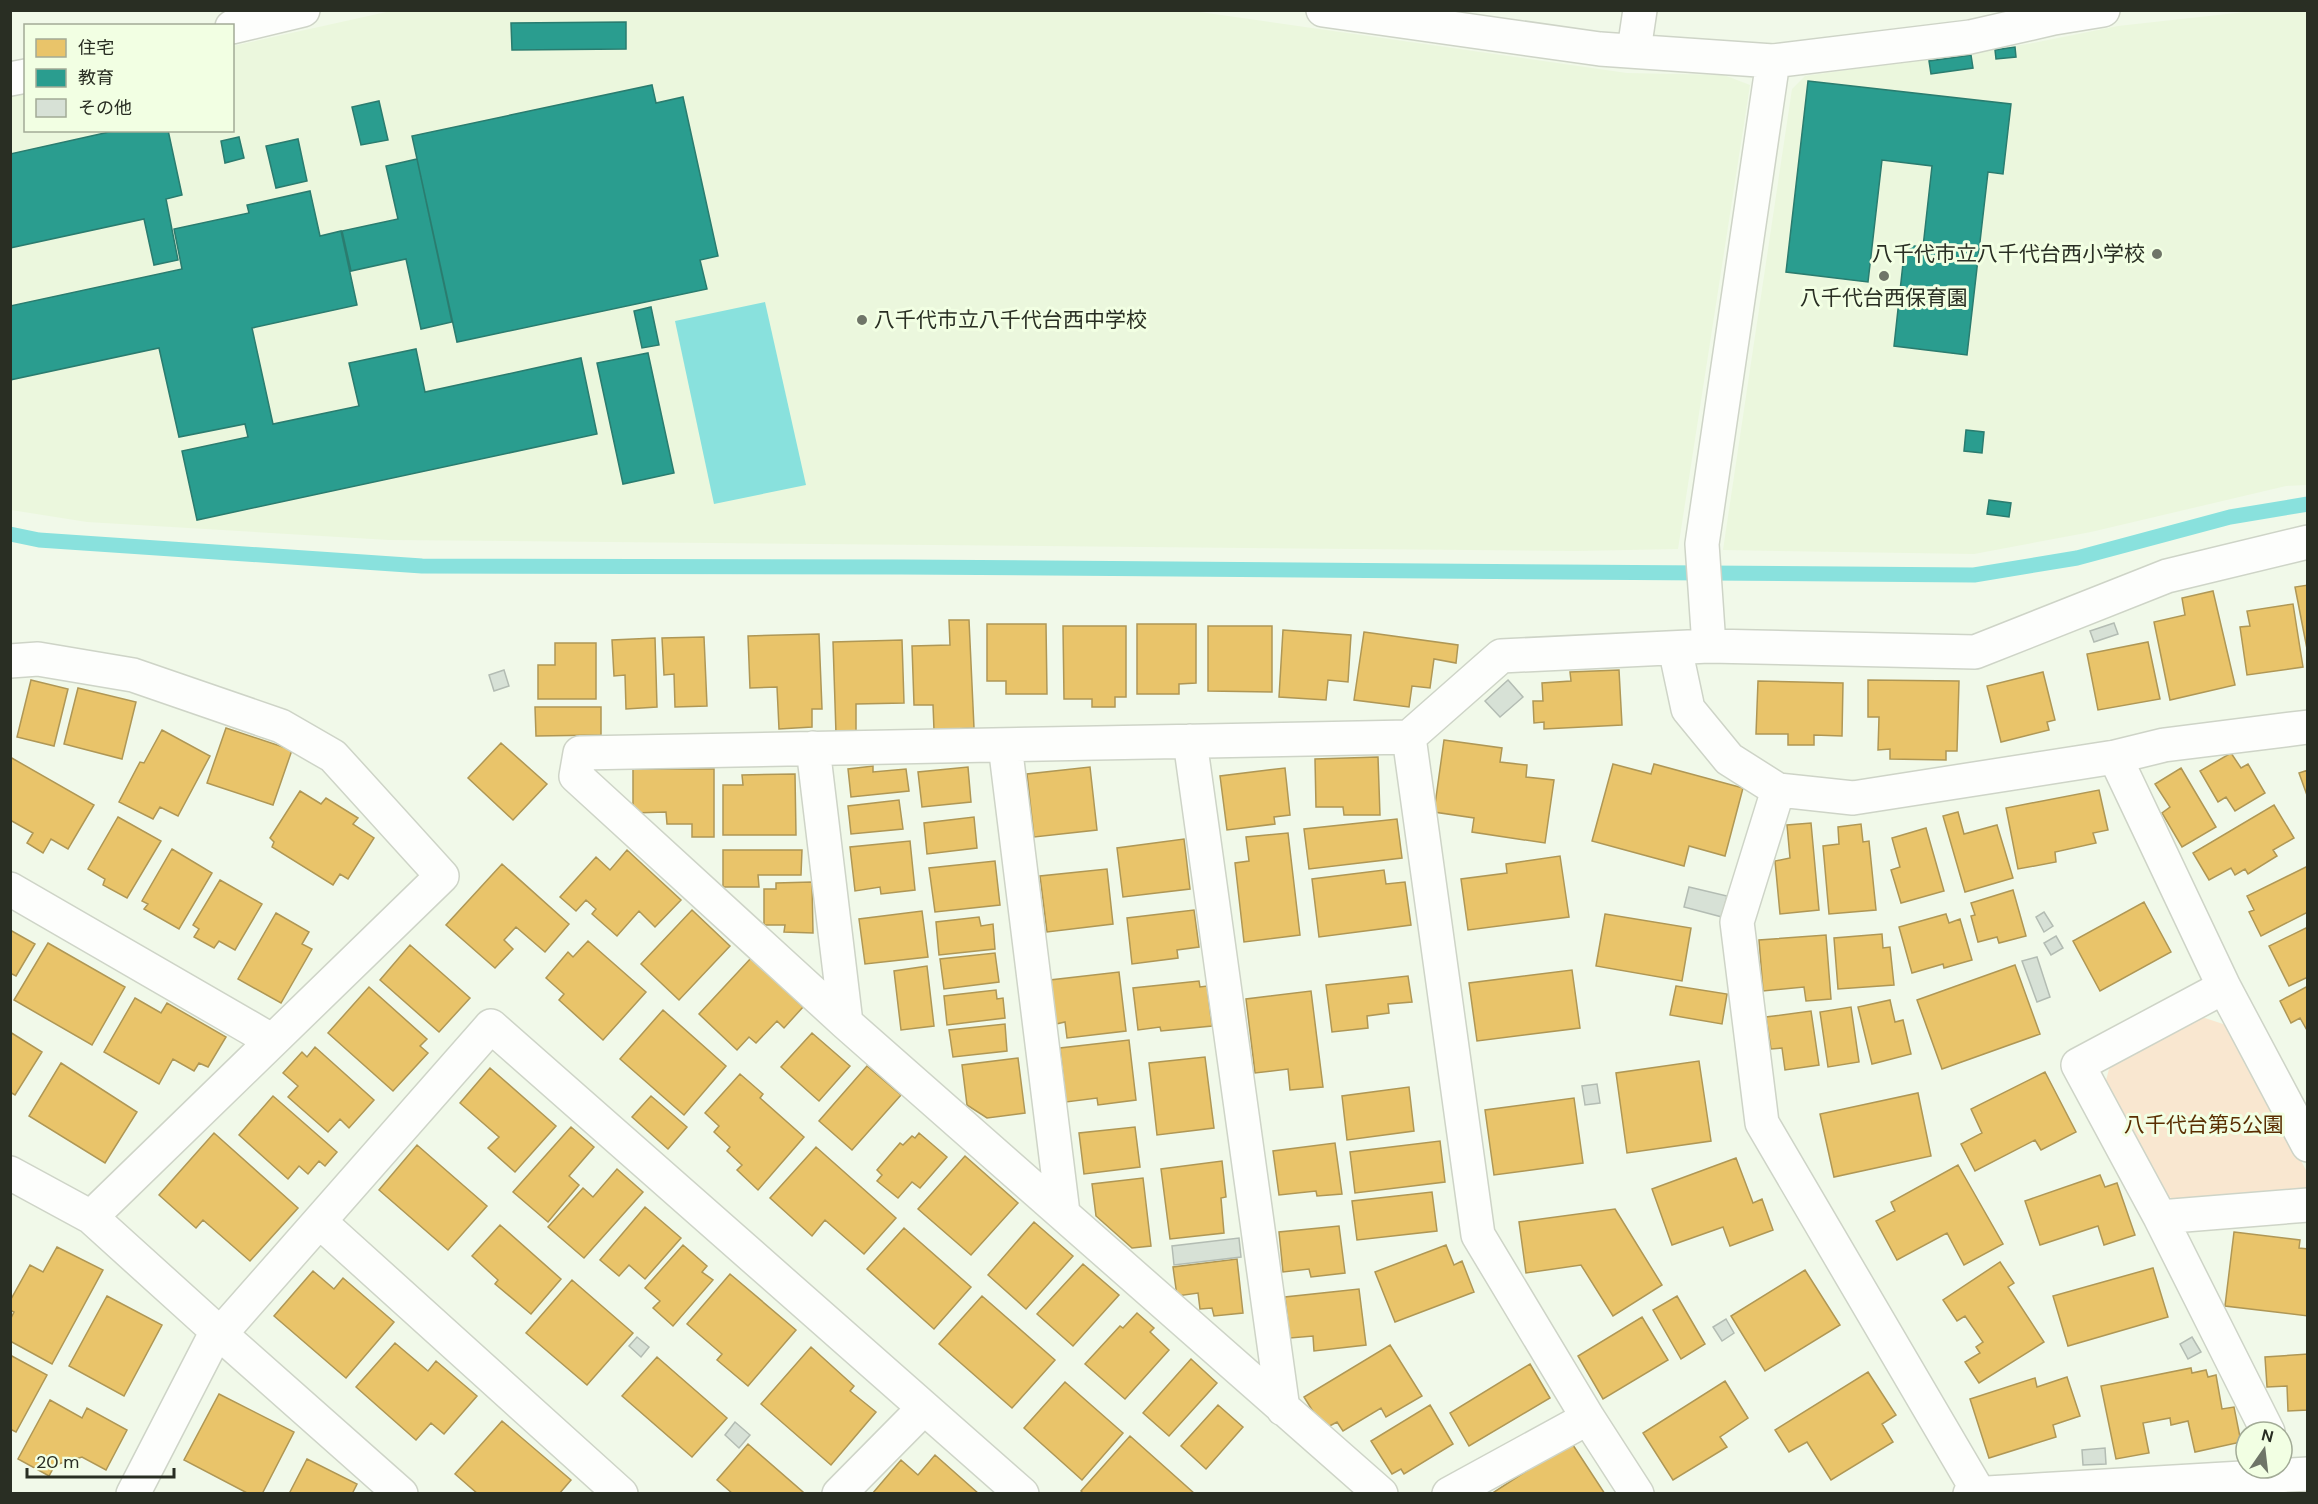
<svg xmlns="http://www.w3.org/2000/svg" width="2318" height="1504" font-family="'DM Sans','Noto Sans JP',sans-serif">
<style>
.built{fill:#ebf7dd}
.green{fill:#f9e7d0}
.water{fill:#89e1dd}
.homes{fill:#e9c46a;stroke:#af9755;stroke-width:1.5}
.schools{fill:#2a9d8f;stroke:#2a7c6f;stroke-width:1.5}
.lines{fill:none;stroke-linecap:round;stroke-linejoin:round}
.stream{stroke:#89e1dd;stroke-width:15}
.building{fill:#d7e1d6;stroke:#b3bcb3;stroke-width:1.5}
.minor-casing{stroke:#ced4c7;stroke-width:36}
.minor{stroke:#fdfefc;stroke-width:33}
.poi-dot{fill:#6f7568;stroke:#f2ffe3;stroke-width:2}
.labels{text-anchor:middle;dominant-baseline:central;stroke-width:6;stroke-linejoin:round;paint-order:stroke}
.poi-label{font-size:21px;fill:#292e23;stroke:#f2ffe3;text-anchor:end}
.park-label{font-size:21px;fill:#5a2e02;stroke:#f2ffe3}
</style>
<rect width="100%" height="100%" fill="#f1f9e9"/>
<!-- built -->
<path class="built" d="M400 10 1200 12 1627 73 1724 75 1750 85 1678 549 1576 551 389 540 87 522 11 510 10 95 25 92 26 130H232L233 46 391 11Z
M2254 11H2307V485L2286 486 2091 532 1974 554 1723 550 1792 89 1805 76 2028 44 2118 26Z"/>
<!-- green -->
<path class="green" d="M2196 1015 2229 1026 2307 1172V1188L2177 1202 2162 1192 2105 1084 2112 1058Z"/>
<!-- water -->
<path class="water" d="M765 302 806 485 714 504 675 321Z"/>
<!-- homes -->
<path class="homes" d="M2308 585V654L2295 587Z
M2213 591 2235 685 2170 700 2154 622 2185 615 2182 598Z
M2293 604 2303 667 2247 675 2240 627 2250 626 2247 611Z
M949 620H969L974 728 934 730 933 705H914L912 646 950 645Z
M987 624H1046L1047 694H1006V681H987Z
M1137 624H1196V683L1179 684V694H1137Z
M1063 626H1126V697H1115V707H1092V699H1064Z
M1208 626H1272V692L1208 691Z
M1283 630 1351 635 1348 682 1328 680 1326 700 1279 697Z
M1364 632 1458 645 1456 663 1434 659 1430 688 1412 686 1409 707 1354 700Z
M819 634 822 709H812V727L779 729 777 687 750 688 748 636Z
M704 637 707 706 675 707 674 674 664 675 662 638Z
M655 638 657 707 626 709 625 675 614 676 612 640Z
M902 640 904 703 856 704V734H836L833 642Z
M2148 642 2160 699 2098 710 2087 654Z
M555 643H596V699H538V665H555Z
M1619 670 1622 725 1544 729V722L1534 723 1533 701H1543L1542 683 1571 681 1570 672Z
M2043 672 2055 720 2047 722 2049 730 2001 742 1987 686Z
M31 680 68 689 54 746 17 737Z
M1868 680 1959 681 1957 751H1946V760L1890 759V749L1878 750 1879 717H1868Z
M1758 681 1843 683 1842 736 1814 735V745H1788V734H1756Z
M78 688 136 702 122 759 64 744Z
M535 707H601V735L536 736Z
M226 728 292 750 273 805 207 783Z
M162 730 210 756 178 816 160 807 153 819 119 802 140 762 144 763Z
M1444 740 1502 748 1500 762 1527 765 1526 777 1554 780 1545 843 1472 832 1474 818 1434 812Z
M501 743 547 784 513 820 468 778Z
M2231 753 2241 768 2248 764 2265 793 2235 811 2226 797 2218 802 2200 771Z
M10 757 94 805 68 849 51 839 43 853 27 843 33 833 10 820Z
M1378 757 1380 815H1344L1343 807H1316L1315 759Z
M1613 764 1651 774 1654 764 1743 788 1725 856 1689 846 1684 866 1592 841Z
M873 766V772L906 769 909 791 851 797 848 769Z
M968 767 971 802 922 807 918 772Z
M1090 767 1097 830 1034 837 1027 774Z
M1285 768 1290 815 1274 817 1275 824 1227 830 1220 776Z
M2181 768 2216 827 2182 847 2162 813 2170 807 2155 784Z
M633 769H714V837H692V824H667L666 812 633 813Z
M2308 770V798L2299 773Z
M795 774 796 835H723V785H743L742 775Z
M2099 790 2108 830 2093 833 2096 843 2055 852 2056 862 2018 869 2006 808Z
M300 791 321 804 326 798 358 818 353 824 374 838 348 879 340 874 333 885 272 847 274 842 270 838Z
M899 800 903 829 851 834 848 806Z
M2274 805 2294 838 2273 850 2277 856 2248 874 2245 869 2235 875 2231 868 2209 880 2193 853Z
M1958 812 1964 834 1997 825 2013 878 1965 892 1943 816Z
M118 817 161 841 127 898 103 885 105 879 88 869Z
M974 817 977 848 927 854 924 823Z
M1397 819 1402 858 1309 869 1304 829Z
M1811 823 1819 910 1780 914 1775 861 1790 858 1787 825Z
M1861 824 1863 842 1869 841 1876 910 1829 914 1823 846 1839 844 1838 827Z
M1926 828 1944 891 1901 903 1891 870 1900 867 1892 838Z
M1288 833 1300 935 1244 942 1235 863 1249 861 1246 837Z
M1184 839 1190 889 1123 897 1117 848Z
M910 841 915 890 881 894 880 887 855 891 850 847Z
M172 849 212 873 179 929 144 909 148 904 142 901Z
M627 850 681 900 655 927 639 911 617 936 592 914 596 909 586 900 576 911 560 897 596 857 610 870Z
M723 850H802L801 875H758L759 887H723Z
M1560 856 1569 917 1468 930 1461 879 1507 873 1506 864Z
M995 861 1000 905 935 912 929 868Z
M502 864 569 924 545 952 516 927 504 940 513 949 495 968 446 925Z
M2308 866V912L2261 936 2249 912 2254 910 2247 896Z
M1107 869 1113 924 1047 932 1040 876Z
M1384 870 1386 884 1405 882 1411 925 1319 937 1312 879Z
M220 880 262 904 235 950 219 941 214 948 194 937 199 929 193 925Z
M812 882 813 933 784 932 785 925H764V889H776V883Z
M2013 890 2026 936 1999 943 1997 937 1978 942 1971 916 1975 915 1971 903Z
M2144 902 2171 952 2100 991 2073 941Z
M692 910 730 946 679 1000 641 964Z
M1194 910 1199 947 1177 950 1178 958 1132 964 1127 918Z
M922 911 928 957 865 964 859 919Z
M276 913 309 932 302 944 312 949 281 1003 238 979Z
M1605 914 1691 928 1682 981 1596 966Z
M1946 914 1949 923 1960 919 1972 960 1944 968 1943 964 1912 973 1899 927Z
M979 917 981 926 993 924 995 949 939 955 936 922Z
M2308 927V977L2289 986 2269 946Z
M10 930 35 944 16 976 10 973Z
M1882 934 1883 948 1890 947 1894 985 1838 989 1834 938Z
M1826 935 1831 999 1806 1001 1804 987 1763 991 1759 940Z
M588 941 646 992 603 1040 559 1000 564 994 546 978 568 952 573 957Z
M48 943 125 987 92 1045 14 1000Z
M410 945 470 998 439 1032 380 980Z
M995 953 999 982 944 989 940 959Z
M751 958 803 1007 784 1028 777 1021 756 1043 749 1037 737 1050 699 1014Z
M2015 965 2040 1034 1942 1069 1917 1000Z
M927 966 934 1026 901 1030 894 971Z
M1572 970 1580 1028 1477 1041 1469 983Z
M1119 972 1126 1031 1067 1038 1065 1022 1056 1024 1050 980Z
M1408 976 1412 1002 1388 1004 1389 1013 1367 1016 1368 1028 1332 1032 1326 985Z
M1199 981 1200 987 1207 986 1212 1026 1161 1031 1160 1027 1138 1030 1133 988Z
M1676 986 1727 994 1722 1024 1670 1015Z
M2308 986V1032L2300 1018 2291 1023 2280 1001Z
M369 987 427 1039 420 1046 428 1053 393 1091 328 1033Z
M996 990 997 999 1003 998 1005 1018 947 1025 944 996Z
M1311 991 1323 1087 1290 1090 1288 1069 1255 1073 1246 999Z
M135 998 161 1013 167 1003 226 1037 208 1067 199 1063 194 1071 173 1059 159 1084 104 1052Z
M1890 1000 1895 1022 1903 1020 1911 1054 1872 1064 1858 1007Z
M1851 1007 1859 1062 1828 1067 1820 1012Z
M663 1010 726 1066 684 1115 620 1059Z
M1811 1011 1819 1065 1785 1070 1782 1048 1771 1049 1766 1017Z
M1005 1024 1007 1051 953 1057 949 1030Z
M10 1032 42 1052 15 1095 10 1092Z
M812 1033 850 1066 819 1101 781 1067Z
M1129 1040 1136 1100 1098 1105 1097 1098 1066 1102 1060 1048Z
M315 1047 374 1100 349 1128 340 1119 328 1132 288 1097 298 1086 283 1073 302 1052 307 1057Z
M1205 1057 1214 1128 1157 1135 1149 1063Z
M1018 1058 1025 1113 987 1118 967 1105 962 1065Z
M1699 1061 1711 1141 1627 1153 1616 1073Z
M61 1063 137 1112 105 1163 29 1116Z
M867 1066 901 1095 852 1150 819 1121Z
M490 1068 556 1126 515 1172 488 1148 499 1137 460 1103Z
M2045 1072 2076 1132 2041 1150 2035 1140 1975 1171 1961 1144 1982 1133 1971 1109Z
M740 1074 763 1094 760 1098 804 1137 758 1190 737 1170 742 1165 727 1151 730 1147 714 1132 719 1126 705 1113Z
M1409 1087 1414 1131 1347 1140 1342 1096Z
M1918 1093 1931 1156 1834 1177 1820 1114Z
M273 1096 337 1152 325 1166 319 1161 308 1174 299 1166 288 1179 239 1135Z
M651 1096 687 1127 668 1149 632 1117Z
M1574 1098 1583 1163 1494 1175 1485 1110Z
M571 1127 594 1147 569 1176 579 1185 548 1222 513 1192Z
M1135 1127 1140 1167 1084 1174 1079 1133Z
M214 1133 298 1208 250 1261 203 1220 196 1228 159 1195Z
M919 1133 947 1157 920 1188 912 1182 898 1198 877 1181 882 1175 877 1170 900 1143 903 1145 912 1136 915 1138Z
M1440 1141 1445 1182 1355 1193 1350 1152Z
M1335 1143 1342 1194 1317 1196 1316 1191 1279 1195 1273 1151Z
M417 1145 487 1206 448 1250 379 1190Z
M816 1147 896 1218 864 1254 825 1220 812 1236 770 1198Z
M965 1156 1018 1203 971 1255 918 1209Z
M1736 1158 1753 1203 1762 1199 1773 1230 1730 1246 1723 1227 1672 1245 1652 1189Z
M1222 1161 1226 1197 1221 1198 1224 1233 1170 1239 1161 1169Z
M1958 1165 2003 1244 1964 1265 1947 1233 1897 1260 1876 1221 1895 1211 1891 1202Z
M617 1169 643 1192 584 1258 548 1227 583 1188 593 1197Z
M2100 1175 2105 1187 2117 1183 2135 1235 2104 1245 2098 1226 2040 1245 2025 1201Z
M1143 1178 1151 1246 1132 1248 1096 1216 1092 1184Z
M1432 1192 1437 1231 1357 1240 1352 1201Z
M645 1207 681 1238 645 1279 629 1265 619 1276 600 1260Z
M1615 1209 1662 1285 1613 1316 1581 1265 1526 1273 1519 1222Z
M1034 1222 1073 1256 1026 1309 988 1275Z
M500 1225 561 1279 531 1314 495 1284 498 1280 472 1256Z
M1339 1226 1345 1273 1311 1277 1309 1269 1283 1272 1279 1232Z
M904 1228 971 1287 934 1329 867 1269Z
M2234 1232 2300 1240 2299 1248 2308 1249V1316L2225 1306Z
M683 1245 707 1266 702 1272 713 1280 673 1326 653 1308 660 1301 645 1288Z
M1446 1245 1454 1265 1462 1261 1474 1292 1395 1322 1375 1272Z
M57 1247 103 1270 52 1364 10 1341V1320L14 1312 10 1310V1301L30 1265 43 1272Z
M1237 1259 1243 1313 1214 1316 1212 1308 1200 1309 1198 1293 1177 1296 1173 1267Z
M2000 1262 2014 1283 2008 1287 2044 1342 1979 1383 1965 1362 1980 1353 1976 1347 1983 1342 1965 1316 1957 1321 1943 1300Z
M1083 1264 1119 1295 1073 1346 1037 1314Z
M2153 1268 2168 1317 2068 1346 2053 1296Z
M1805 1270 1840 1325 1765 1371 1731 1316Z
M313 1271 334 1289 343 1278 394 1322 346 1378 274 1316Z
M730 1274 796 1330 748 1386 717 1360 722 1354 687 1324Z
M572 1280 633 1333 587 1385 526 1333Z
M1359 1289 1366 1345 1314 1351 1313 1336 1290 1338 1285 1297Z
M107 1296 162 1325 124 1396 69 1366Z
M982 1296 1055 1360 1012 1408 939 1344Z
M1677 1296 1705 1344 1681 1359 1653 1310Z
M1137 1313 1154 1328 1150 1332 1169 1350 1125 1399 1085 1364 1120 1326 1123 1328Z
M1642 1317 1668 1360 1603 1399 1578 1356Z
M395 1343 428 1371 436 1361 477 1396 444 1434 431 1423 416 1440 356 1387Z
M1390 1345 1422 1396 1386 1417 1381 1408 1343 1431 1337 1422 1324 1429 1304 1397Z
M811 1347 854 1386 850 1391 876 1412 831 1465 761 1404Z
M2308 1354V1410L2288 1411 2287 1386 2267 1387 2265 1357Z
M10 1355 47 1375 16 1432 10 1429Z
M657 1357 727 1418 692 1457 622 1396Z
M1191 1359 1217 1383 1169 1436 1143 1413Z
M1530 1364 1550 1398 1469 1446 1450 1413Z
M2191 1368 2192 1373 2206 1370 2208 1377 2216 1375 2222 1409 2234 1407 2241 1442 2195 1452 2188 1421 2171 1425 2170 1418 2143 1423 2149 1453 2116 1459 2101 1386Z
M1868 1372 1896 1415 1882 1424 1893 1442 1831 1480 1807 1442 1789 1452 1775 1430Z
M2067 1377 2080 1416 2053 1425 2056 1437 1989 1458 1970 1399 2035 1378 2037 1387Z
M1725 1381 1748 1418 1720 1437 1727 1447 1673 1480 1643 1433Z
M1065 1382 1123 1433 1082 1480 1024 1428Z
M219 1394 294 1432 262 1494H249L184 1460Z
M50 1400 82 1418 87 1408 127 1430 106 1470 82 1457 55 1465 49 1476 18 1459Z
M1218 1405 1243 1427 1206 1469 1181 1446Z
M1430 1405 1453 1444 1404 1474 1401 1469 1392 1474 1371 1441Z
M502 1421 571 1480 559 1494H478L455 1474Z
M1130 1436 1195 1494H1084L1081 1491Z
M1571 1442 1605 1494H1491Z
M748 1444 803 1492 802 1494H733L717 1480Z
M935 1455 979 1494H872L901 1460 918 1475Z
M307 1459 357 1484 352 1494H289Z"/>
<!-- schools -->
<path class="schools" d="M626 22V49L512 50 511 23Z
M2015 47 2016 57 1996 59 1995 50Z
M1971 55 1973 68 1931 74 1929 61Z
M1808 81 2011 104 2003 174 1988 172 1967 355 1894 346 1905 245 1923 247 1932 166 1882 160 1868 282 1786 272Z
M652 85 656 103 683 97 718 256 700 260 707 289 457 342 412 136Z
M379 101 388 140 361 145 352 107Z
M118 130H168L182 195 166 199 178 260 154 265 144 219 10 248V154Z
M239 137 244 158 225 163 221 141Z
M298 139 307 181 276 188 266 146Z
M417 159 452 322 421 329 406 259 351 271 342 231 398 219 386 166Z
M310 191 320 236 341 231 357 305 252 328 273 424 359 406 349 363 416 349 425 392 581 358 597 434 197 520 182 451 248 437 245 424 179 437 159 348 10 380V306L182 269 174 229 249 213 247 205Z
M651 307 659 345 642 348 634 311Z
M648 353 674 473 623 484 597 363Z
M1966 430 1984 432 1982 453 1964 451Z
M1989 500 2011 503 2009 517 1987 514Z"/>
<g class="lines">
<!-- stream -->
<path class="stream" d="M10 534 39 540 422 566 902 567 1974 575 2077 558 2230 517 2308 504"/>
</g>
<!-- building -->
<path class="building" d="M2114 623 2118 634 2094 642 2090 631Z
M504 670 509 686 494 691 489 675Z
M1508 680 1523 697 1500 717 1485 701Z
M1689 887 1727 896 1722 917 1684 907Z
M2044 912 2053 926 2044 932 2036 917Z
M2056 936 2063 948 2051 955 2044 943Z
M2037 957 2050 997 2037 1002 2022 961Z
M1597 1084 1600 1103 1585 1105 1582 1086Z
M1239 1238 1241 1257 1174 1265 1172 1246Z
M1726 1319 1734 1333 1722 1341 1713 1327Z
M637 1337 649 1347 641 1357 629 1346Z
M2192 1337 2201 1352 2188 1359 2180 1344Z
M735 1422 750 1435 739 1448 725 1435Z
M2105 1448 2106 1464 2083 1465 2082 1450Z"/>
<g class="lines">
<!-- minor casing -->
<g class="minor-casing">
<path id="minor" d="M1323 10 1600 49 1773 61 1970 37 2054 18 2103 10
M232 27 303 10
M1634 50 1640 10
M10 79 26 76
M1709 646 1702 544 1773 61
M1675 648 1688 709 1729 759 1778 790 1853 798 2115 757 2164 745 2308 727
M10 661 38 659 133 675 281 726 333 756 442 876 91 1217
M1409 737 1478 1235 1588 1418 1637 1494
M1190 741 1283 1409
M1005 745 1063 1213
M813 748 846 1023
M2115 757 2224 987 2308 1145
M1778 790 1737 922 1762 1123 1979 1493
M10 889 271 1040
M2224 987 2078 1065 2160 1217 2268 1432
M10 1173 91 1217 217 1331 133 1494
M2160 1217 2308 1205
M320 1222 621 1494
M217 1331 401 1494
M221 1333 491 1026 1022 1494
M839 1494 924 1408
M1381 1494 846 1023 576 776 580 753 1409 737 1501 656 1709 646 1975 652 2167 576 2308 542
M1449 1494 1588 1418
M1970 1494 2308 1474"/>
</g>
<!-- minor -->
<use href="#minor" class="minor"/>
</g>
<!-- markers -->
<g class="poi-dot">
<circle cx="2157" cy="254" r="6"/>
<circle cx="1884" cy="276" r="6"/>
<circle cx="862" cy="320" r="6"/>
</g>
<g class="labels">
<!-- poi labels -->
<g class="poi-label">
<text x="2145" y="254">八千代市立八千代台西小学校</text>
<text x="1884" y="298" text-anchor="middle">八千代台西保育園</text>
<text x="874" y="320" text-anchor="start">八千代市立八千代台西中学校</text>
</g>
<!-- park labels -->
<g class="park-label">
<text x="2204" y="1125">八千代台第5公園</text>
</g>
</g>
<!-- border -->
<rect width="2318" height="1504" fill="none" stroke="#292e23" stroke-width="24"/>
<!-- legend -->
<rect x="24" y="24" width="210" height="108" fill="#f2ffe3" stroke="#a2ab96" stroke-width="1.5"/>
<rect x="36" y="39" width="30" height="18" fill="#e9c46a" stroke="#a2ab96" stroke-width="1.5"/>
<text x="78" y="54" font-size="18" fill="#292e23">住宅</text>
<rect x="36" y="69" width="30" height="18" fill="#2a9d8f" stroke="#a2ab96" stroke-width="1.5"/>
<text x="78" y="84" font-size="18" fill="#292e23">教育</text>
<rect x="36" y="99" width="30" height="18" fill="#d7e1d6" stroke="#a2ab96" stroke-width="1.5"/>
<text x="78" y="114" font-size="18" fill="#292e23">その他</text>
<!-- north arrow -->
<g transform="translate(2264 1450) rotate(14)"><circle r="28" fill="#f2ffe3" stroke="#a2ab96" stroke-width="1.5"/>
<path d="M0-4.5L10 22L0 15L-10 22Z" fill="#6f7568"/>
<text y="-9" font-size="16" font-weight="bold" text-anchor="middle" fill="#292e23">N</text>
</g>
<!-- scale -->
<path d="M27 1468v9h147v-9" fill="none" stroke="#292e23" stroke-width="3"/>
<text x="36" y="1468" font-size="18" fill="#292e23" stroke="#f2ffe3" stroke-width="4.5" paint-order="stroke">20 m</text>
</svg>
